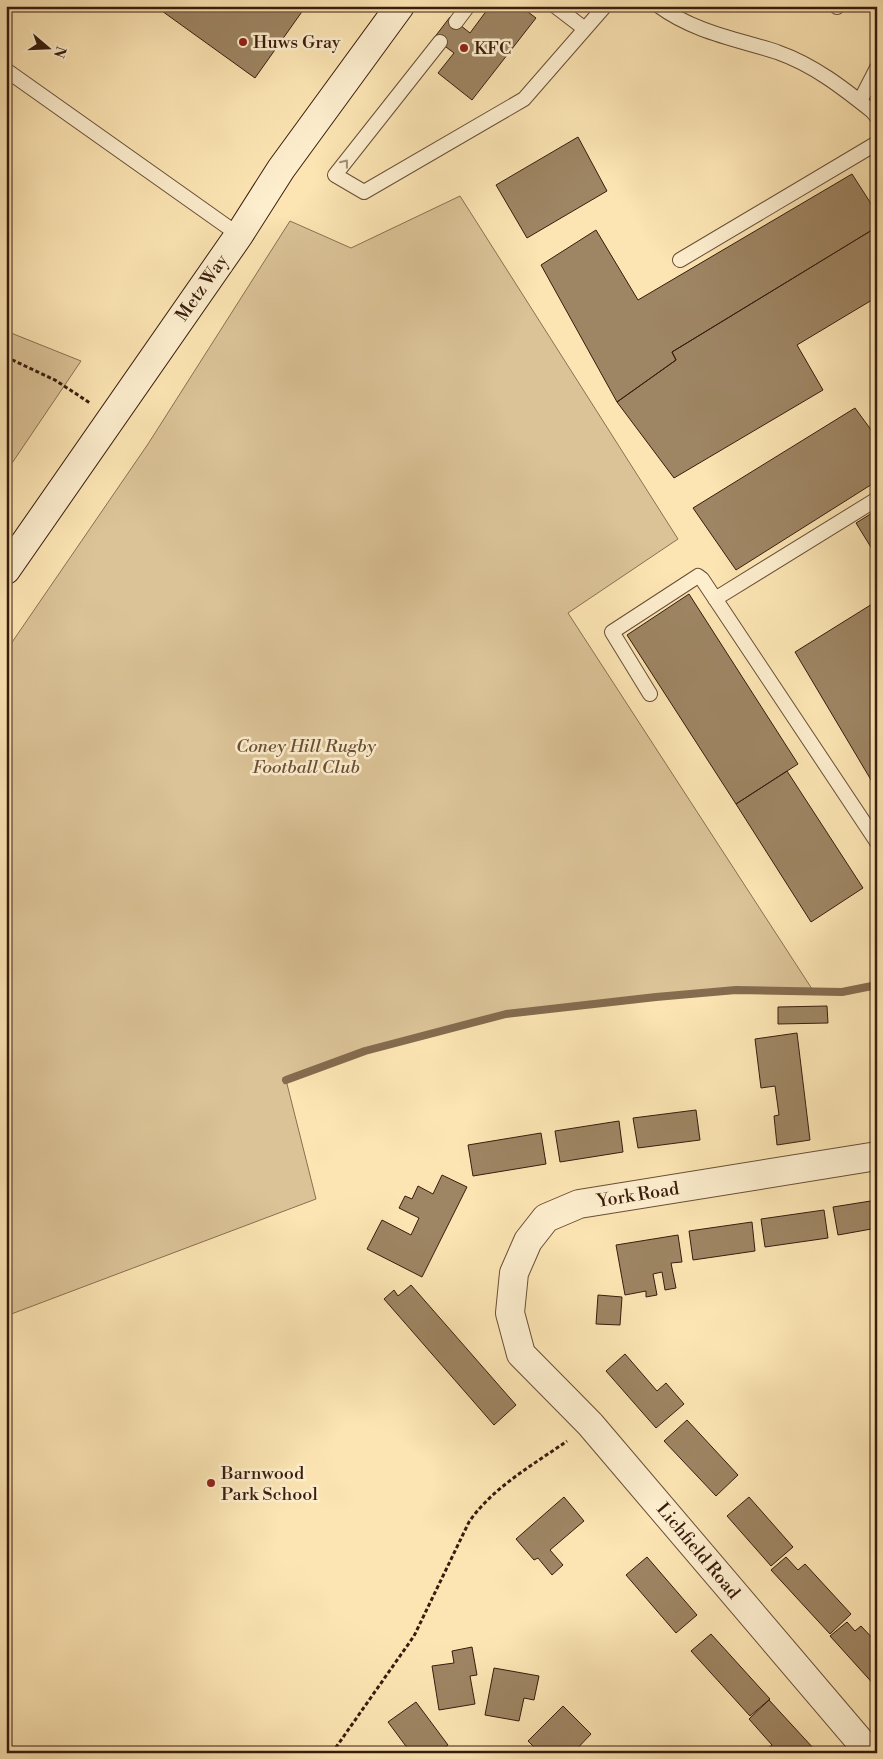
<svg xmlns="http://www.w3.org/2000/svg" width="883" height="1759" font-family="'Libre Bodoni',serif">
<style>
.green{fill:#dbc397;stroke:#8a7052}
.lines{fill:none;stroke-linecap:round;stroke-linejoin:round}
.stream{stroke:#856c4f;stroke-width:8}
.building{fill:#9e8563;stroke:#381c0d}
.lane-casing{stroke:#694e36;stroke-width:16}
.street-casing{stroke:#694e36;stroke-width:30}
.secondary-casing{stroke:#381c0d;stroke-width:30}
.path{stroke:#381c0d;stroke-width:3;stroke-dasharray:4 2.5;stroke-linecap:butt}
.lane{stroke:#fdeece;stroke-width:14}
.street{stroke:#fdeece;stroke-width:28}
.secondary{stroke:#fdeece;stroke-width:28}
.oneway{stroke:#a49077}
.poi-dot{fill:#8f2418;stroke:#fdeece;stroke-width:2}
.labels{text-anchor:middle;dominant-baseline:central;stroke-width:5;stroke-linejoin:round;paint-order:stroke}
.poi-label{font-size:18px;fill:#381c0d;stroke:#fdeece;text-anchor:start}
.street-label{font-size:18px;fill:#381c0d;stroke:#fdeece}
.park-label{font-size:18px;font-style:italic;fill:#694e36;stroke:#fdeece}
</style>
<rect width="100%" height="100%" fill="#fce5b3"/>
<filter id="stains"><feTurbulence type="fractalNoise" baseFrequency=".004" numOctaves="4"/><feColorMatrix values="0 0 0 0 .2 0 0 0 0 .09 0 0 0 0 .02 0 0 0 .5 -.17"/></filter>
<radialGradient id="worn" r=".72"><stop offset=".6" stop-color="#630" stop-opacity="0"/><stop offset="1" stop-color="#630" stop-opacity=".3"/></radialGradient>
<!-- green -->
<path class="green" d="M460 196 678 539 568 613 814 992 736 990 656 997 506 1014 365 1051 286 1080 316 1199 6 1316V651L148 444 290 221 351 248Z
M6 331 81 361 6 472Z"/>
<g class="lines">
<!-- stream -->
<path class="stream" d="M286 1080 365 1051 506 1014 656 997 736 990 842 992 877 985"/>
</g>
<!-- building -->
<path class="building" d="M155 6H306L255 78Z
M490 6H520L536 18 472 100 438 73 454 53 434 38 450 17 470 33Z
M578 137 607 191 527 238 496 185Z
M852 174 877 213V227L672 352 676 360 617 402 541 265 596 230 638 300Z
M877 227V297L797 345 823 390 674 478 617 402 676 360 672 352Z
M855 408 877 438V481L736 570 693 508Z
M877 510V557L856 523Z
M689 594 798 764 736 804 627 635Z
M877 601V790L795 652Z
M787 771 863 888 811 922 736 804Z
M827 1006 828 1023 778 1024V1007Z
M797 1033 810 1140 777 1145 774 1116 779 1115 775 1086 761 1088 755 1039Z
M696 1110 700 1140 638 1148 633 1118Z
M619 1121 623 1152 560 1162 555 1131Z
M541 1133 546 1164 473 1176 468 1145Z
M442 1175 467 1187 422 1277 367 1249 382 1220 411 1235 419 1218 399 1208 405 1196 412 1199 418 1186 433 1194Z
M877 1200V1228L838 1235 833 1207Z
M824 1210 828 1238 765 1247 761 1219Z
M752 1222 755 1251 693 1260 689 1231Z
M678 1235 682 1262 671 1263 676 1288 665 1290 662 1272 653 1274 657 1295 646 1297V1291L625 1295 616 1245Z
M411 1285 516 1405 494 1425 384 1299 394 1290 398 1296Z
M598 1295 622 1297 620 1325 596 1324Z
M625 1354 657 1391 666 1383 684 1404 656 1428 606 1371Z
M687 1420 738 1475 716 1496 664 1441Z
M564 1497 584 1521 550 1550 563 1565 552 1575 538 1558 534 1560 516 1539Z
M749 1497 793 1547 771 1566 727 1516Z
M647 1557 697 1615 676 1633 626 1575Z
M786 1557 798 1570 805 1564 851 1614 830 1634 771 1570Z
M847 1622 855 1631 861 1626 877 1643V1688L830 1636Z
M711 1634 770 1699 750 1716 691 1651Z
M472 1647 477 1675 470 1676 475 1704 439 1710 432 1666 454 1663 452 1651Z
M494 1668 539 1676 534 1700 524 1698 519 1721 485 1715Z
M769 1700 815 1750 812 1753 763 1752 772 1745 749 1719Z
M416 1702 448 1745 438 1753H411L388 1722Z
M563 1706 591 1734 573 1753H540L528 1741Z"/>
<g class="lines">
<!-- lane casing -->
<g class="lane-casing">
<path id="lane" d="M555 6 585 29
M659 6C694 32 737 39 777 52 814 65 843 88 872 111L877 117
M836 6 837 7
M456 22 468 6
M440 42 335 175 364 192 524 99 605 6
M6 70 239 235
M860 101 877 68
M680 260 877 143
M715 599 877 499
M650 694 612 632 698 576 702 579 877 842"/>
</g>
<!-- street casing -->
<g class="street-casing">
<path id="street" d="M870 1753 590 1424 521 1354 510 1313 514 1273 528 1241 546 1218 579 1204 877 1156"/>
</g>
<!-- secondary casing -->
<g class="secondary-casing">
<path id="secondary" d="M6 570 239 235 281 169 400 6"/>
</g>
<!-- path -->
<path class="path" d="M6 357 55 380 90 403
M332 1753 414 1636 469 1522C493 1487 533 1465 567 1441"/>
<!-- lane -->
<use href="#lane" class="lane"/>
<!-- street -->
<use href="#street" class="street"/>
<!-- secondary -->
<use href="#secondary" class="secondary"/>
</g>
<!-- one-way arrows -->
<defs><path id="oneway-chevron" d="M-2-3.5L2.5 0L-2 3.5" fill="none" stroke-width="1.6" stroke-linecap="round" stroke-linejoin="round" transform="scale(1.25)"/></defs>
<use class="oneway" href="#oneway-chevron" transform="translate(345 163) rotate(-52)"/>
<!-- markers -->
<g class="poi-dot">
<circle cx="243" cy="42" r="5"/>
<circle cx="464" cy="48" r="5"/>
<circle cx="211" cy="1483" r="5"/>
</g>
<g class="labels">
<!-- poi labels -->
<g class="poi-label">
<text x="253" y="42">Huws Gray</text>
<text x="474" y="48">KFC</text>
<text x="221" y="1473">Barnwood<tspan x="221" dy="21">Park School</tspan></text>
</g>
<!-- street labels -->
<g class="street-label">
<text transform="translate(202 288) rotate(-55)">Metz Way</text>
<text transform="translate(638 1195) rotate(-9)">York Road</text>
<text transform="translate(698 1551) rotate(50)">Lichfield Road</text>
</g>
<!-- park labels -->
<g class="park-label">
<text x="306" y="746">Coney Hill Rugby<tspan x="306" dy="21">Football Club</tspan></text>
</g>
</g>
<!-- margin -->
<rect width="883" height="1759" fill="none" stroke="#fce5b3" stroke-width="25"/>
<rect x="8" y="8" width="868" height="1744" fill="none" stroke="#381c0d" stroke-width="2.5"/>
<rect x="12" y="12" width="858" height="1734" fill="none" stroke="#381c0d"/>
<!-- north arrow -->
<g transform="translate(48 48) rotate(109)" stroke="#fdeece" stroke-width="4" paint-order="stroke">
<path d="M0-4L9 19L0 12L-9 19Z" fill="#381c0d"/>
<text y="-8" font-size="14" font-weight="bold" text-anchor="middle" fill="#381c0d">N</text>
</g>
<rect width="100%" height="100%" filter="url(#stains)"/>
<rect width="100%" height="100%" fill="url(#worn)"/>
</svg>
